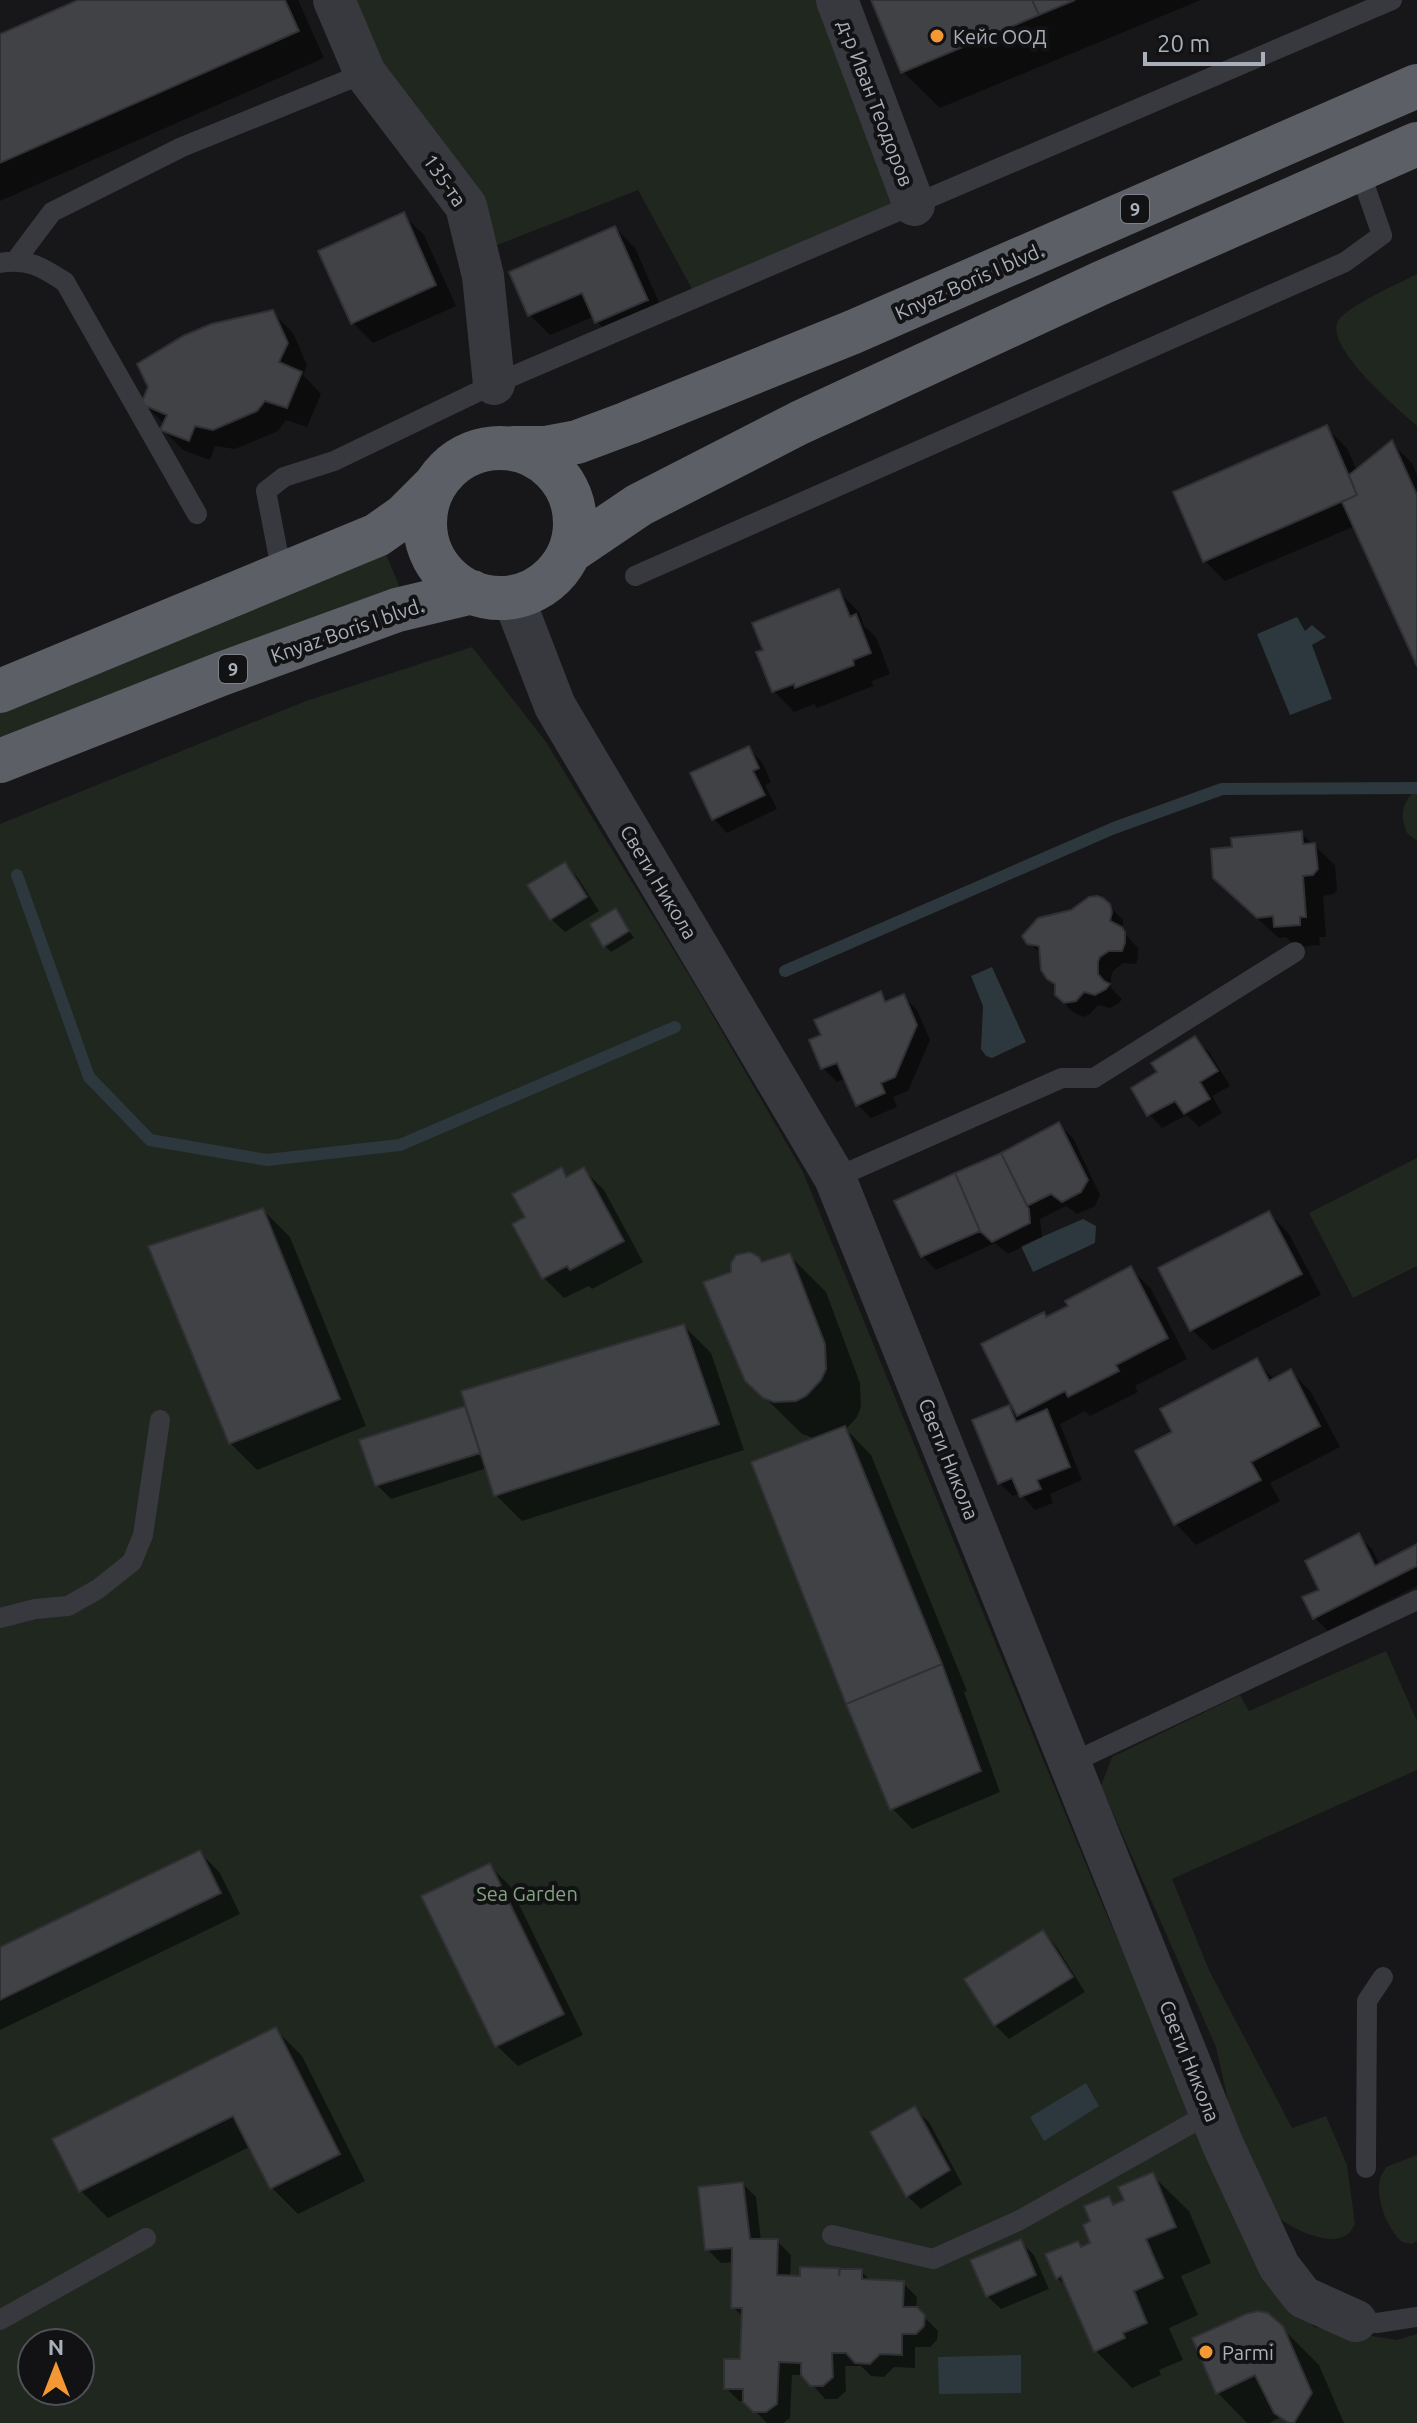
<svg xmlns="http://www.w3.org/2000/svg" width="1417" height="2423" font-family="Ubuntu,sans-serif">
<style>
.green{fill:#1f271f;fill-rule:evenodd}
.water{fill:#2c383d}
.shadow{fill:#0007}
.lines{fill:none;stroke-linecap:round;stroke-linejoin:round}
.stream{stroke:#2c383d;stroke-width:12}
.building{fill:#414246;stroke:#313135;stroke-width:2}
.service{stroke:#38393e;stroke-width:20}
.minor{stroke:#38393e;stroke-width:42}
.trunk{stroke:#5c6066;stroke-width:44}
.poi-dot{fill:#f39834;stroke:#121214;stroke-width:3}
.labels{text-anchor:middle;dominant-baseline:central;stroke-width:8;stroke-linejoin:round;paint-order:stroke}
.shield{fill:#121214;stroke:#7c8188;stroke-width:2}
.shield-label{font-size:18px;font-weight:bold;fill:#a9b0b9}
.poi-label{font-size:20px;fill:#a9b0b9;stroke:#121214;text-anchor:start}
.street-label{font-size:20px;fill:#a9b0b9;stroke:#121214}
.park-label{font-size:20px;fill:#82a480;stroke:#121214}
</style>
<rect width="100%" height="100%" fill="#171719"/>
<!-- green -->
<path class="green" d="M334 0H837L914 205 697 298 638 190 477 253Z
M1417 274V426C1399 410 1324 347 1338 321 1347 306 1400 283 1417 274Z
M383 547 400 588 214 653 0 740V713L299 585Z
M472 647 546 742 698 990 803 1172 1101 1901 1254 2256 1314 2327 1397 2340 1417 2334V2423H0V824L306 701ZM32 2343H80V2391H32Z
M1417 789V841L1407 833C1399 814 1402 802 1417 789Z
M1417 1158V1266L1353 1298 1309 1213Z
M1386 1651 1417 1721V1770L1172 1879 1209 1970 1292 2128 1326 2116 1347 2165 1355 2224C1353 2227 1351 2232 1348 2234 1329 2249 1286 2226 1272 2212L1232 2118 1216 2047 1101 1786 1112 1757 1240 1695 1249 1711Z
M1417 2155V2241L1412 2244 1402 2242C1388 2230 1375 2199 1380 2179 1381 2175 1384 2171 1386 2167Z"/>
<!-- water -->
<path class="water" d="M1297 617 1305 631 1312 625 1326 637 1312 645 1332 699 1290 715 1257 634Z
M992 967 1026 1042 992 1058 986 1056 981 1049 983 1006 971 976Z
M1083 1219 1096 1226 1095 1243 1033 1272 1021 1246Z
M1086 2083 1099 2106 1044 2141 1030 2117Z
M1021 2355V2393L939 2394 938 2357Z"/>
<!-- shadow -->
<path class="shadow" d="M83 0H298L324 58 0 201V36Z
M873 0H1201L940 108 903 72Z
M403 215 424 235 456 306 373 343 353 323Z
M615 228 635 248 667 321 618 342 597 322 595 316 550 335 530 315Z
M272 312 293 333 307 365 303 375 321 394 307 427 286 420 278 431 235 449 215 446 210 460 183 450 162 429 165 425 144 404Z
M1326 428 1347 448 1357 471 1391 443 1412 463 1417 475V661L1355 526 1225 581 1205 561Z
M838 591 859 612 864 626 876 637 890 674 872 681 873 686 817 708 814 704 794 712 774 691Z
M748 748 762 762 771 782 765 785 777 809 727 833 714 819Z
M1301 833 1335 865 1337 890 1334 894 1323 896 1326 937H1319L1320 945 1296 947 1286 937 1279 938 1236 899Z
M565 864 578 878 599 911 565 932 551 919Z
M1102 899 1123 920V932L1138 948V957L1136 964 1123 963 1113 971 1111 977V988L1122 999 1119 1003 1110 1008 1098 1005 1090 1014 1083 1017 1073 1012 1059 998 1057 985 1042 955 1029 943 1072 912Z
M616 911 634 938 611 952 604 945Z
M880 994 889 1003 903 996 917 1010 930 1040 908 1091 893 1097 897 1107 871 1118 858 1105 846 1078 837 1082 823 1068 812 1041 824 1036Z
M1195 1038 1209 1052 1230 1086 1212 1096 1222 1113 1199 1127 1187 1115 1162 1128 1149 1114Z
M1059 1125 1073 1138 1100 1195 1095 1206 1077 1214 1066 1206 1040 1219 1042 1237 1008 1254 995 1243 936 1270 922 1256 1002 1154Z
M561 1170 569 1177 584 1170 604 1190 643 1262 592 1289 589 1286 564 1298 544 1278 528 1218Z
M263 1210 290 1237 366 1426 257 1470 230 1443Z
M1269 1213 1289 1234 1321 1295 1213 1350 1192 1330 1160 1269Z
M789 1255 826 1292 860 1383 861 1407 857 1417 846 1429 871 1455 967 1691 964 1692 1000 1792 912 1829 892 1808 816 1439 802 1434 747 1380 762 1264Z
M1131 1269 1151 1289 1187 1359 1135 1386 1138 1392 1090 1416 1085 1411 1060 1424 1082 1480 1050 1494 1053 1503 1035 1510 1020 1493 1013 1496 999 1483 1009 1407 1020 1417 983 1345 1048 1319Z
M684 1326 711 1353 744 1450 522 1521 496 1495 487 1468 391 1499 377 1485 465 1409 470 1414Z
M1256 1361 1275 1380 1290 1371 1311 1392 1340 1447 1270 1483 1280 1501 1196 1545 1176 1524 1138 1452 1174 1433Z
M1358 1535 1372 1549 1380 1565 1417 1547V1586L1328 1631 1314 1617 1321 1590Z
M200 1852 220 1873 240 1914 0 2030V1949Z
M490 1866 510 1886 583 2035 518 2066 497 2046Z
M1043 1932 1056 1946 1085 1992 1009 2039 995 2025Z
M275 2029 302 2056 365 2181 298 2214 272 2188 251 2146 108 2218 81 2191 55 2140Z
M915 2109 929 2122 962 2184 921 2209 907 2196Z
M1152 2175 1189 2211 1211 2263 1181 2276 1198 2315 1169 2328 1183 2360 1159 2370 1161 2375 1132 2388 1096 2351 1069 2289 1057 2278 1082 2249 1093 2244V2222L1108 2198 1116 2206 1127 2201Z
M743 2184 756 2197 761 2241H777L791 2255 790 2277 802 2278 839 2270 861 2271 872 2282 903 2283 917 2297 916 2309 938 2331 937 2340 930 2347H915V2368L894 2367 884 2377 871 2376 861 2366H845L846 2391 837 2399H825L804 2375H792L790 2418 783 2423H767L745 2401H739L726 2388 742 2362 744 2318 733 2307 734 2262 721 2263 707 2249Z
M1020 2241 1034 2255 1049 2289 1001 2309 987 2296Z
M1281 2327 1319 2365 1344 2423H1287L1281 2417 1269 2423H1247L1218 2393 1195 2339Z"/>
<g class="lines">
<!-- stream -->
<path class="stream" d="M17 875 89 1077 150 1140 267 1160 400 1145 675 1027
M785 971 1114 828 1222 789 1417 788"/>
</g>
<!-- building -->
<path class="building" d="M78 0H285L299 31 0 163V34Z
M871 0H1032L1039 15 901 73Z
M1032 0H1075L1039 15Z
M404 212 436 285 351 324 318 251Z
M615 226 648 300 595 323 582 293 528 316 509 272Z
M273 310 288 343 279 362 302 372 287 408 265 401 257 411 213 430 195 426 189 441 160 430 167 415 141 404 148 387 137 364 183 336 211 324Z
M1327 425 1357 495 1203 562 1173 492Z
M1392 440 1417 495V666L1342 502 1357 495 1349 475Z
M839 589 850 617 856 614 871 653 853 660 854 665 795 688 794 684 772 692 756 652 763 650 752 623Z
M749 746 759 768 753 771 765 795 712 820 690 773Z
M1302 831 1303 844 1315 843 1318 869 1313 875 1303 876 1306 917H1300V925L1274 927 1273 916 1257 918 1213 878 1211 849 1232 847 1231 838Z
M565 862 587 897 550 920 527 885Z
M1097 896 1103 898 1110 904 1112 912 1110 921 1122 927 1125 932V943L1122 951H1109L1100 957 1098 962V974L1104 981 1110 984 1106 989 1095 995 1084 992 1076 1001 1064 1003 1055 995V984L1047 979 1041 970 1039 946 1027 944 1022 936 1038 918 1071 910 1089 897Z
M616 908 629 931 603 947 590 924Z
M881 991 885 1002 904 994 917 1025 895 1077 881 1083 885 1093 856 1106 837 1063 821 1069 809 1040 821 1035 814 1020Z
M1195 1036 1218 1071 1200 1082 1210 1099 1184 1114 1175 1101 1147 1116 1131 1088 1157 1072 1151 1063Z
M1059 1122 1088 1180 1081 1192 1062 1202 1051 1194 1027 1206 1001 1153Z
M1001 1153 1029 1209 1030 1223 992 1242 980 1231 955 1173Z
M562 1167 566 1177 584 1167 624 1241 570 1270 567 1266 542 1279 512 1224 525 1217 512 1194Z
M955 1173 980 1231 921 1257 894 1201Z
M263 1208 340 1399 229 1444 148 1246Z
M1269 1211 1302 1274 1190 1331 1158 1268Z
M750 1252 759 1257 762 1262 790 1253 825 1344 826 1369 821 1380 806 1396 796 1401 774 1402 763 1398 745 1381 703 1282 731 1272V1263L736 1255Z
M1131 1266 1168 1338 1116 1365 1119 1371 1068 1397 1065 1391 1017 1416 981 1344 1044 1312 1046 1317 1068 1306 1065 1301Z
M684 1324 719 1424 494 1496 461 1391Z
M1257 1358 1269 1381 1291 1369 1320 1426 1251 1462 1261 1480 1174 1525 1135 1451 1172 1432 1160 1409Z
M1009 1405 1016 1422 1047 1409 1070 1467 1037 1480 1041 1489 1020 1497 1012 1478 998 1484 972 1420Z
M465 1406 480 1453 375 1486 359 1440Z
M845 1426 942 1664 846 1704 751 1462Z
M1359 1533 1375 1566 1417 1544V1566L1313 1619 1302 1597 1319 1590 1305 1561Z
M942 1664 981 1771 890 1810 846 1704Z
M200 1850 221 1893 0 2000V1947Z
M490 1863 564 2014 495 2047 421 1896Z
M1043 1930 1073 1977 994 2026 964 1979Z
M276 2027 340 2154 270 2189 233 2116 79 2192 52 2139Z
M915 2106 950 2170 906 2197 870 2132Z
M1153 2172 1176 2227 1146 2239 1163 2278 1134 2291 1147 2323 1123 2333 1125 2338 1094 2352 1061 2276 1056 2279 1045 2254 1078 2241 1081 2247 1090 2243 1083 2225 1090 2221 1084 2206 1109 2196 1113 2205 1124 2200 1118 2187Z
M743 2182 750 2239H778L777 2275 800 2276V2267L839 2268V2276L840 2269H862V2279L904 2281 903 2307H917L925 2315 924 2326 916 2334H902V2355L880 2354 870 2364 855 2363 846 2353H832L833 2377 823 2386H810L801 2375V2363L779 2362 777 2404 766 2412H753L743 2402V2389H724V2359H740L742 2308H731L732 2248 705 2250 698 2187Z
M1021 2239 1036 2275 986 2297 970 2260Z
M1258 2311 1268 2313 1283 2326 1312 2393 1294 2423H1289L1274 2413 1255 2375 1216 2394 1192 2338 1246 2314Z"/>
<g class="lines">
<!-- service -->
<path class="service" d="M16 260 52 212 182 147 365 73
M0 263C28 258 42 267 65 282L197 514
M282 574 266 491 284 477 334 461 494 384 1392 0
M635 576 1345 262 1382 235 1359 169
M835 1178 1062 1078H1094L1295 952
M0 1618 35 1609 68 1606 98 1589 132 1562 143 1535 160 1420
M1071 1763 1417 1600
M1366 2168 1367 2001 1383 1977
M832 2235 933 2259 1018 2221 1210 2113
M0 2320 146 2238
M1356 2321 1377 2323 1417 2317"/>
<!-- minor -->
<path class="minor" d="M334 0 365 73 466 206 483 276 494 384
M837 0 914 205
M513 597 555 706 835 1178 1223 2145 1279 2266 1303 2297 1356 2321"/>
<!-- trunk -->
<path class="trunk" d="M425 523a75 75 0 1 1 150 0a75 75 0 1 1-150 0Z
M513 448H545L577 442 628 423 853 332 1417 86
M571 551 639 505 799 423 1101 283 1417 144
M0 691 377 535 404 516 434 486
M0 761 221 674 397 610 472 592"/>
</g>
<!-- markers -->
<g class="poi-dot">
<circle cx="937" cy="36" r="8"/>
<circle cx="1206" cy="2352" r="8"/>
</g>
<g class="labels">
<!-- shield labels -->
<g class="shield">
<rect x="1121" y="195" width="28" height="28" rx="6"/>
<rect x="219" y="655" width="28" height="28" rx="6"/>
</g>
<g class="shield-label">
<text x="1135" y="209">9</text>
<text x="233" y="669">9</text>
</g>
<!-- poi labels -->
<g class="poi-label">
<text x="953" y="36">Кейс ООД</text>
<text x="1222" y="2352">Parmi</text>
</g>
<!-- street labels -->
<g class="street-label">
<text transform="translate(876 103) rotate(69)">д-р Иван Теодоров</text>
<text transform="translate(445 180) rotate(55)">135-та</text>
<text transform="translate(969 281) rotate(-24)">Knyaz Boris I blvd.</text>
<text transform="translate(347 630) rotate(-19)">Knyaz Boris I blvd.</text>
<text transform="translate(659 882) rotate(59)">Свети Никола</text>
<text transform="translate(949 1459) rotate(68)">Свети Никола</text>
<text transform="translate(1190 2061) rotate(68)">Свети Никола</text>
</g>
<!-- park labels -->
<g class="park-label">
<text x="527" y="1893">Sea Garden</text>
</g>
</g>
<!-- north arrow -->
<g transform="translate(56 2367)"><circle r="38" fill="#121214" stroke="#4e5156" stroke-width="2"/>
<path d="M0-6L14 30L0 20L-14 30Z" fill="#f39834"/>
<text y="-12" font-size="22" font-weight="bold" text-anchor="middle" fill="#a9b0b9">N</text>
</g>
<!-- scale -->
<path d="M1145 52v12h118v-12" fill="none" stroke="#a9b0b9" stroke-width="4"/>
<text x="1157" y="52" font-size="24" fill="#a9b0b9" stroke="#121214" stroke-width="6" paint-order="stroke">20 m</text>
</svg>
